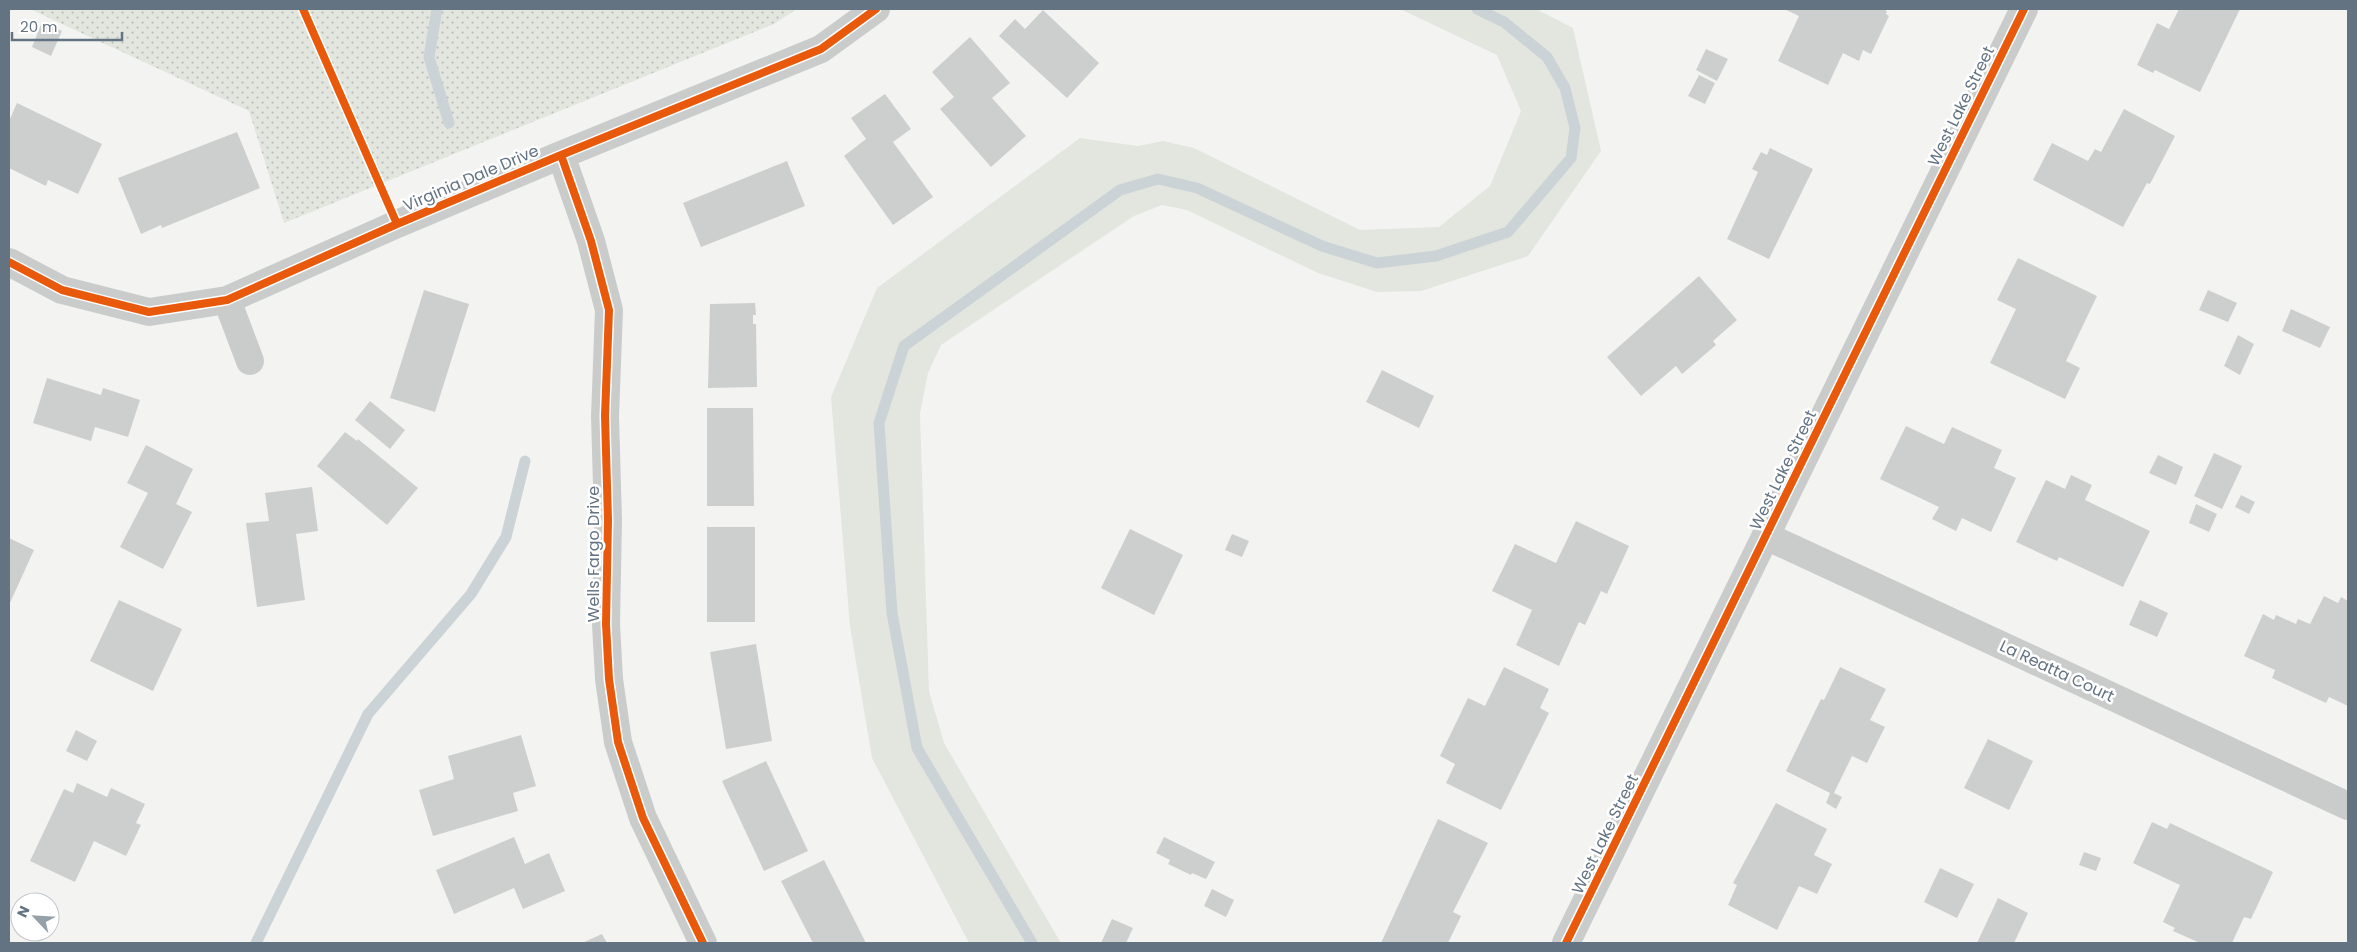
<svg xmlns="http://www.w3.org/2000/svg" width="2357" height="952" font-family="Poppins,sans-serif">
<style>
.grass{fill:#e2e6df}
.park{fill:url(#park-dots)}
.lines{fill:none;stroke-linecap:round;stroke-linejoin:round}
.stream{stroke:#ccd3d6;stroke-width:11}
.building{fill:#cdcfcf}
.minor{stroke:#cacccc;stroke-width:28}
.cycleway-casing{stroke:#fff;stroke-width:11}
.cycleway{stroke:#e8590c;stroke-width:8}
.labels{text-anchor:middle;dominant-baseline:central;stroke-width:5;stroke-linejoin:round;paint-order:stroke}
.street-label{font-size:16px;fill:#637382;stroke:#fff}
</style>
<defs>
<pattern id="park-dots" width="8" height="8" patternUnits="userSpaceOnUse" patternTransform="scale(1.25)"><rect width="8" height="8" fill="#e2e6df"/><path d="M2 2h.1M6 6h.1" fill="none" stroke="#bbbfba" stroke-width="1.8" stroke-linecap="round"/></pattern>
</defs>
<rect width="100%" height="100%" fill="#f3f4f1"/>
<!-- grass -->
<path class="grass" d="M1400 9H1536L1573 28 1601 151 1528 256 1421 291 1377 292 1318 273 1187 210 1162 205 1134 216 941 345 928 373 920 413 929 691 944 743 1061 943H969L872 758 850 626 831 397 877 288 1080 138 1138 146 1163 141 1194 148 1360 230 1439 227 1490 186 1521 111 1497 55Z"/>
<!-- park -->
<path class="park" d="M30 9H797L774 24 284 223 249 111Z"/>
<g class="lines">
<!-- stream -->
<path class="stream" d="M437 9 429 57 449 123
M256 943 368 714 471 594 506 537 525 461
M1032 943 917 748 892 613 879 423 904 346 1120 190 1158 179 1197 188 1322 246 1377 263 1436 256 1508 232 1571 158 1575 128 1565 88 1547 57 1504 22 1477 9"/>
</g>
<!-- building -->
<path class="building" d="M1784 9H1882L1887 11 1886 14 1889 16 1871 54 1863 50 1859 61 1843 53 1828 85 1778 61 1799 16Z
M2179 9H2240L2200 92 2155 70 2153 73 2137 65 2157 23 2169 29Z
M1043 10 1099 63 1067 98 999 36 1015 19 1025 29Z
M42 22 62 31 51 56 32 47Z
M970 37 1010 83 992 98 1026 136 991 167 940 109 954 97 932 72Z
M1706 49 1728 59 1717 81 1696 70Z
M1699 75 1715 83 1705 104 1688 96Z
M885 94 911 129 893 142 933 197 893 225 844 156 866 139 851 118Z
M17 103 102 144 78 194 48 180 46 186 9 168V121Z
M2124 109 2175 136 2150 184 2147 183 2123 227 2033 180 2052 143 2088 161 2095 149 2101 152Z
M237 132 260 188 162 228 161 225 141 234 118 178Z
M1770 148 1813 169 1769 259 1727 239 1758 172 1752 169 1761 152 1767 155Z
M787 161 805 206 701 247 683 203Z
M2018 258 2097 296 2066 361 2080 368 2065 399 1990 363 2016 309 1997 300Z
M1699 276 1737 320 1713 341 1716 345 1682 374 1676 366 1641 396 1607 357Z
M424 290 469 304 435 412 390 398Z
M2208 290 2237 303 2228 322 2199 310Z
M755 303 756 315H753V324H756L757 387 708 388 710 304Z
M2291 309 2330 327 2320 348 2282 331Z
M2238 335 2254 344 2240 375 2224 366Z
M1382 370 1434 396 1419 428 1366 402Z
M47 378 101 395 103 388 140 400 128 437 95 427 91 441 33 423Z
M370 401 405 430 390 449 355 420Z
M707 408H753L754 506H707Z
M1906 426 1944 444 1952 427 2002 450 1994 468 2016 478 1991 532 1962 518 1956 531 1932 519 1939 507 1880 479Z
M345 432 357 441 358 439 418 488 387 525 317 466Z
M146 445 193 469 176 504 192 512 163 569 120 547 148 493 127 483Z
M2214 453 2242 466 2222 509 2194 496Z
M2158 455 2183 467 2176 485 2149 473Z
M2071 475 2092 485 2085 500 2150 531 2123 587 2059 557 2057 561 2016 542 2046 480 2065 489Z
M312 487 318 531 296 534 305 600 257 607 246 523 269 521 265 493Z
M2241 495 2255 502 2249 514 2235 507Z
M2196 504 2217 514 2209 532 2189 523Z
M1576 521 1629 546 1607 594 1601 591 1585 625 1579 622 1559 666 1516 645 1532 610 1492 591 1515 544 1556 563Z
M707 527H755V622H707Z
M1130 529 1183 555 1154 615 1101 588Z
M1232 534 1249 541 1242 557 1225 550Z
M9 538 34 550 9 605Z
M2324 596 2338 603 2341 597 2348 601V706L2329 697 2326 703 2272 678 2275 670 2244 656 2263 614 2274 620 2276 615 2296 624 2298 619 2310 624Z
M119 600 182 629 153 691 90 661Z
M2140 600 2168 613 2157 637 2129 625Z
M756 644 772 741 726 749 710 652Z
M1504 667 1549 689 1540 708 1549 713 1501 810 1446 783 1455 764 1440 756 1468 698 1485 706Z
M1840 667 1886 689 1870 720 1885 727 1867 763 1852 756 1834 793 1842 797 1836 809 1826 803 1830 793 1786 771 1821 699 1824 700Z
M76 730 97 741 87 761 66 751Z
M521 735 536 786 513 793 518 811 433 836 419 790 454 779 448 756Z
M1988 739 2033 761 2009 810 1964 788Z
M766 761 808 851 764 871 722 781Z
M77 783 107 797 111 788 145 804 136 823 141 825 126 856 94 841 75 882 30 861 64 789 73 793Z
M1776 803 1827 829 1814 855 1832 864 1817 894 1799 886 1777 930 1728 905 1737 885 1733 883Z
M1438 819 1488 843 1453 912 1461 916 1448 943H1381Z
M2152 822 2167 829 2170 823 2273 872 2251 919 2244 917 2232 943H2200L2173 931 2175 928 2163 922 2180 885 2133 863Z
M514 837 525 864 549 853 565 891 523 909 514 888 454 914 436 870Z
M1164 837 1215 862 1206 879 1192 873 1191 875 1168 864 1170 860 1156 853Z
M2084 852 2101 858 2096 871 2079 865Z
M824 860 866 943H813L781 881Z
M1940 868 1974 884 1957 918 1924 902Z
M1212 889 1234 900 1226 917 1204 906Z
M1998 898 2028 913 2014 943H1977Z
M1112 919 1133 928 1126 943H1101Z
M602 934 607 943H582Z"/>
<g class="lines">
<!-- minor -->
<path class="minor" d="M561 155 591 241 609 310 605 416 608 520 606 624 609 679 618 742 643 818 703 943
M9 262 62 290 149 312 227 300 397 224 561 155 821 49 876 9
M227 300 250 361
M1766 536 2348 806
M1566 943 2024 9"/>
<!-- cycleway casing -->
<g class="cycleway-casing">
<path id="cycleway" d="M303 9 397 224
M561 155 591 241 609 310 605 416 608 520 606 624 609 679 618 742 643 818 703 943
M9 262 62 290 149 312 227 300 397 224 561 155 821 49 876 9
M1566 943 2024 9"/>
</g>
<!-- cycleway -->
<use href="#cycleway" class="cycleway"/>
</g>
<g class="labels">
<!-- street labels -->
<g class="street-label">
<text transform="translate(1961 106) rotate(-64)">West Lake Street</text>
<text transform="translate(471 178) rotate(-23)">Virginia Dale Drive</text>
<text transform="translate(1783 470) rotate(-64)">West Lake Street</text>
<text transform="translate(593 554) rotate(-90)">Wells Fargo Drive</text>
<text transform="translate(2057 671) rotate(25)">La Reatta Court</text>
<text transform="translate(1605 834) rotate(-64)">West Lake Street</text>
</g>
</g>
<!-- border -->
<rect width="2357" height="952" fill="none" stroke="#637382" stroke-width="20"/>
<!-- north arrow -->
<g transform="translate(35 917) rotate(295)"><circle r="24" fill="#ffffff" stroke="#c1c7cd"/>
<path d="M0-4L9 19L0 12L-9 19Z" fill="#95a0a9"/>
<text y="-8" font-size="14" font-weight="bold" text-anchor="middle" fill="#637382">N</text>
</g>
<!-- scale -->
<path d="M12 32v8h110v-8" fill="none" stroke="#637382" stroke-width="2.5"/>
<text x="20" y="32" font-size="15" fill="#637382" stroke="#ffffff" stroke-width="4" paint-order="stroke">20 m</text>
</svg>
